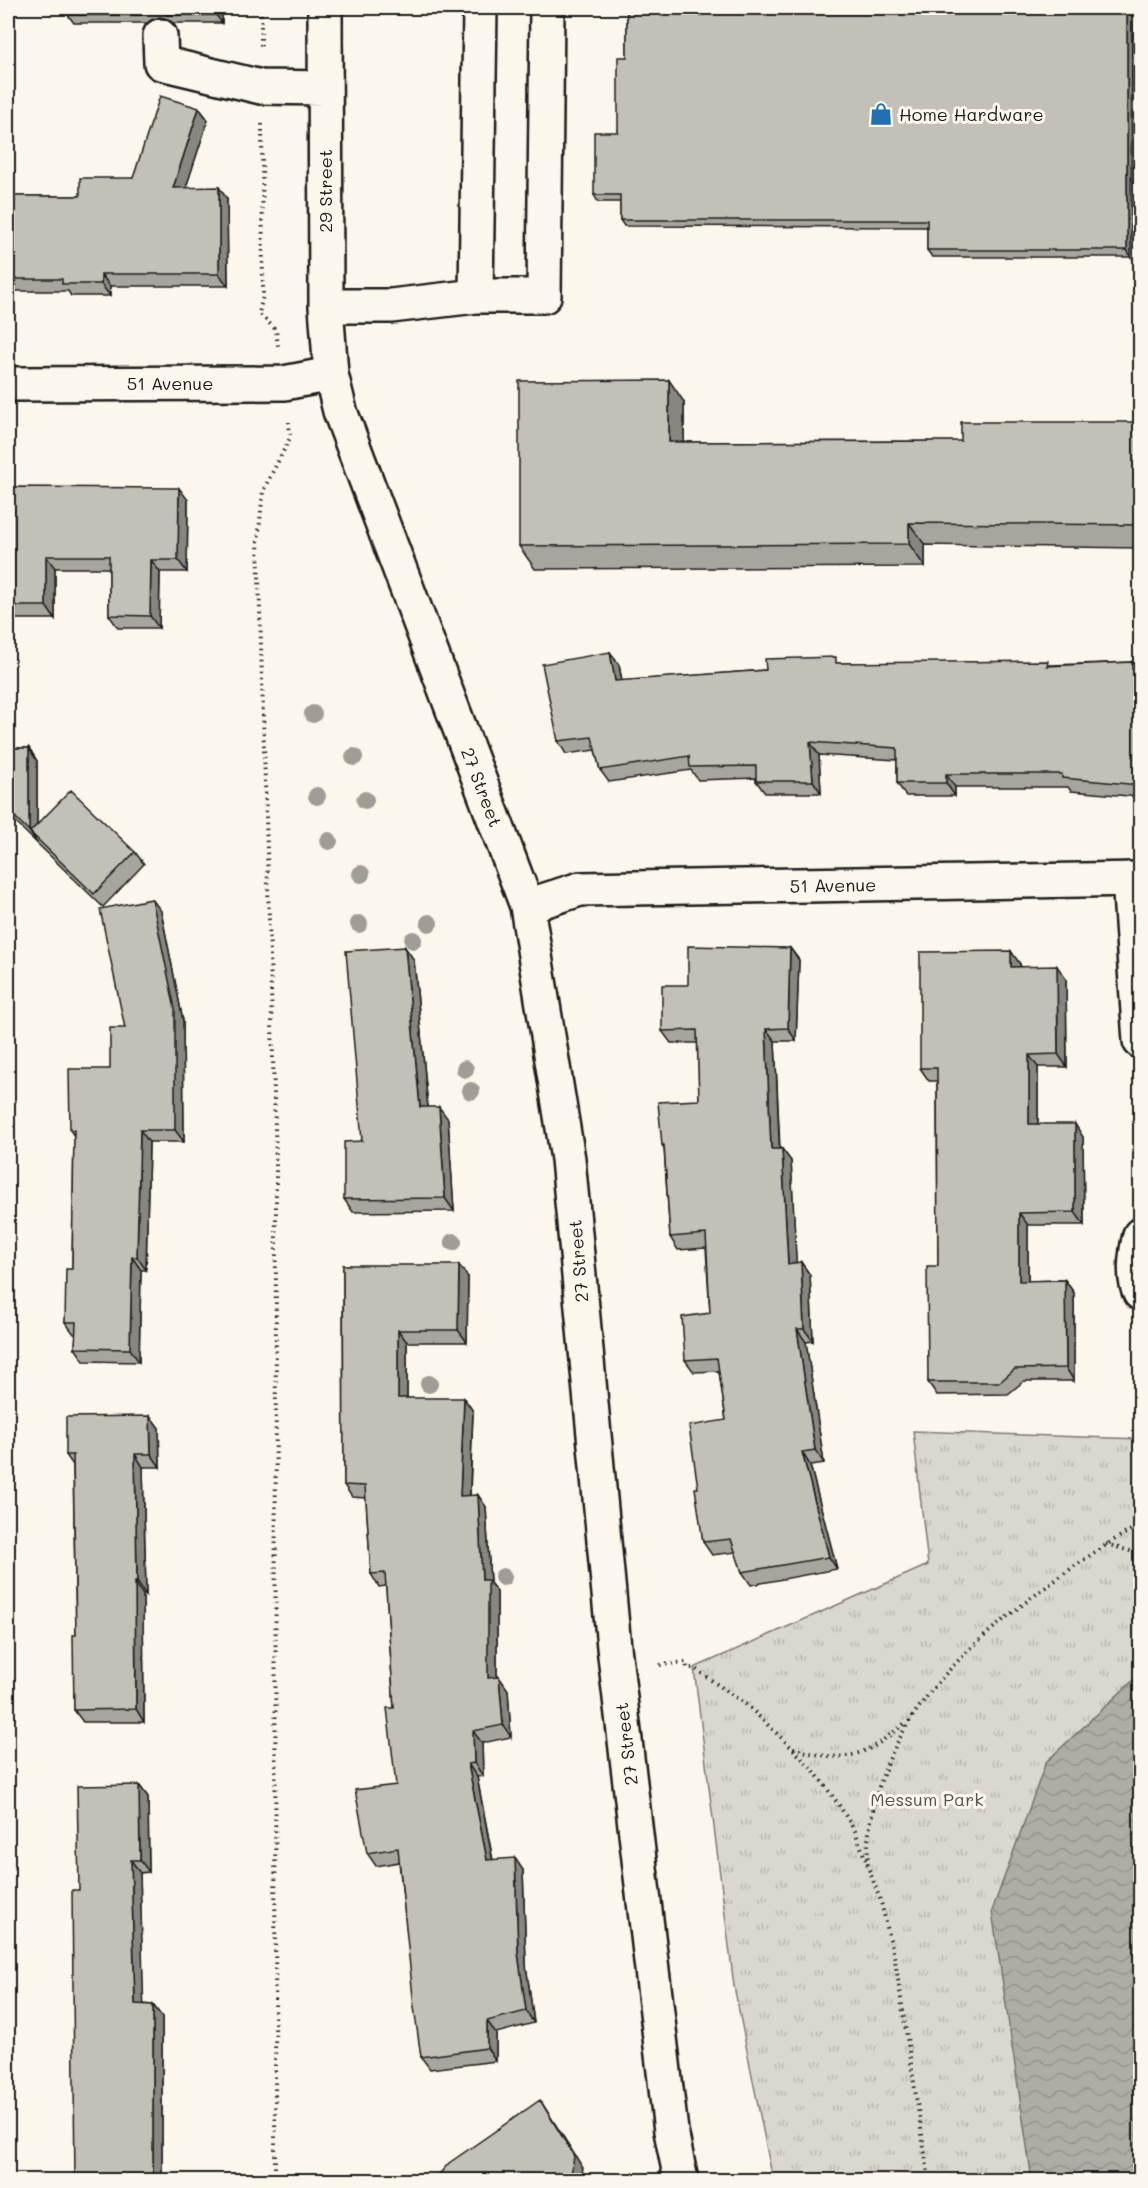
<svg xmlns="http://www.w3.org/2000/svg" width="1148" height="2188" font-family="Mali,sans-serif">
<style>
.grass{fill:url(#grass-tufts);stroke:#7b7a75;stroke-width:1.5}
.water{fill:url(#water-waves);stroke:#74726e;stroke-width:1.5}
.lines{fill:none;stroke-linecap:round;stroke-linejoin:round}
.minor-casing{stroke:#1c1c1c;stroke-width:38}
.path{stroke:#1c1c1c;stroke-width:4;stroke-dasharray:1.5 4.5;stroke-linecap:butt}
.minor{stroke:#fbf7ec;stroke-width:33}
.tree{fill:#a09d97}
.wall{fill:#a8a59e;stroke:#1c1c1c;stroke-width:1.5}
.shaded-wall{fill:#888681;stroke:#1c1c1c;stroke-width:1.5}
.building{fill:#c3c0b8;stroke:#1c1c1c;stroke-width:1.5}
.labels{text-anchor:middle;dominant-baseline:central;stroke-width:6;stroke-linejoin:round;paint-order:stroke}
.poi-label{font-size:18px;fill:#1c1c1c;stroke:#fbf7ec;text-anchor:start}
.street-label{font-size:18px;fill:#1c1c1c;stroke:#fbf7ec}
.park-label{font-size:18px;fill:#555451;stroke:#fbf7ec}
</style>
<defs>
<pattern id="grass-tufts" width="24" height="20" patternUnits="userSpaceOnUse" patternTransform="scale(1.5)"><rect width="24" height="20" fill="#dad7ce"/><path d="M3 7l-1-3M5 7V3M7 7l1-3M15 17l-1-3M17 17v-4M19 17l1-3" fill="none" stroke="#bab8b0"/></pattern>
<pattern id="water-waves" width="16" height="10" patternUnits="userSpaceOnUse" patternTransform="scale(1.5)"><rect width="16" height="10" fill="#afaca5"/><path d="M0 5q4-4 8 0t8 0" fill="none" stroke="#96938d"/></pattern>
</defs>
<rect width="100%" height="100%" fill="#fbf7ec"/>
<filter id="ink" filterUnits="userSpaceOnUse"><feTurbulence type="fractalNoise" baseFrequency=".0167" numOctaves="2"/><feDisplacementMap in="SourceGraphic" scale="12" xChannelSelector="R" yChannelSelector="G"/><feConvolveMatrix kernelMatrix="1 2 1 2 8 2 1 2 1" color-interpolation-filters="sRGB"/></filter>
<g filter="url(#ink)">
<!-- grass -->
<path class="grass" d="M913 1431 1140 1439V2180H773L734 1986 694 1668 928 1565Z"/>
<!-- water -->
<path class="water" d="M1140 1674V2180H1032L992 1911 1046 1762Z"/>
<g class="lines">
<!-- minor casing -->
<g class="minor-casing">
<path id="minor" d="M325 8 326 306 331 374 340 411 527 906 568 1159 614 1647 671 2131 681 2180
M160 36 161 63 261 87 325 88
M476 296 480 8
M326 306H391L476 296H544L547 8
M8 384 284 383 331 374
M1129 879 1140 1041
M527 906 580 889 1140 879
M1140 1235C1136 1251 1132 1278 1140 1293"/>
</g>
<!-- path -->
<path class="path" d="M261 8V48
M262 124 263 296 259 313 276 330 278 346
M1106 1544 1140 1554
M660 1665 686 1662 687 1668H694L748 1706 792 1748 814 1771 839 1805 855 1831 881 1902 895 1960 929 2180
M793 1748C846 1765 865 1757 906 1722
M868 1864C866 1837 872 1813 879 1787 907 1697 978 1636 1053 1582 1081 1561 1109 1542 1140 1525
M275 2180 276 1162 258 541 263 491 290 438 289 422"/>
<!-- minor -->
<use href="#minor" class="minor"/>
</g>
<!-- trees -->
<g class="tree">
<circle cx="313" cy="714" r="9"/>
<circle cx="354" cy="757" r="9"/>
<circle cx="317" cy="796" r="9"/>
<circle cx="365" cy="800" r="9"/>
<circle cx="329" cy="841" r="9"/>
<circle cx="361" cy="874" r="9"/>
<circle cx="429" cy="923" r="9"/>
<circle cx="359" cy="924" r="9"/>
<circle cx="413" cy="940" r="9"/>
<circle cx="465" cy="1069" r="9"/>
<circle cx="471" cy="1091" r="9"/>
<circle cx="453" cy="1242" r="9"/>
<circle cx="429" cy="1384" r="9"/>
<circle cx="503" cy="1577" r="9"/>
</g>
<!-- wall -->
<path class="wall" d="M68 8H222V23H173L168 19 160 17 151 20 147 23H74L68 15Z
M627 8H1132L1131 257H932L927 250V227L624 226 620 220V202H598L594 195 618 132 627 57Z
M199 108 208 120 186 187 227 199 228 286H110V296H71L68 291H8V196H80L133 178Z
M684 402V442L961 441 1140 422V548L925 545V567L535 569 519 546Z
M8 487 188 500 187 572H160L159 628H118L109 615V568H55V619H8Z
M610 652 619 665 622 681 766 670 840 663 1051 665 1132 662 1137 669H1140V797L1071 791 1068 787H955V796H906L897 783V760L819 755 821 793H765L756 781V778L698 780 691 770 609 782 600 770 595 750 566 754 558 741Z
M8 748H29L37 761V825L135 852 144 864 103 907 15 822H8Z
M161 911 183 1021 184 1142H149L146 1270H141L139 1362 84 1361 75 1348 76 1334H74L65 1322 72 1269 74 1136 70 1130 110 1069 125 1028Z
M790 948 799 960 796 1041H775L780 1149H782L791 1161 796 1263 801 1262 810 1275 813 1341 806 1342 824 1463 810 1465 837 1569 751 1585 742 1572 736 1552 712 1555 703 1542 698 1488 726 1420 719 1371 694 1372 685 1360 710 1313 706 1248 678 1250 670 1237 664 1148 662 1145 699 1100 698 1043H671L662 1031 688 985Z
M414 960 428 1107 448 1119 454 1211 353 1212 344 1199Z
M1020 964V966L1066 979 1067 1067H1038V1124L1083 1137 1084 1225H1028V1281L1065 1280 1074 1293V1381H1024L1008 1394 937 1395 928 1382 938 1266 937 1081H929L920 1068Z
M343 1265 468 1277 467 1342H407V1398L473 1411 470 1496 478 1495 486 1507 490 1583 497 1592V1678L499 1677 508 1690 511 1737 482 1743 483 1776 477 1777 493 1860 523 1870 526 1965 534 2023 496 2033V2061L430 2069 421 2057 399 1862 376 1866 367 1853 396 1785 394 1708 386 1586 379 1587 371 1574 366 1498 352 1497 344 1485Z
M150 1416 159 1428 160 1467H143L146 1595H143L144 1722H83L74 1710 76 1635 73 1465 66 1455Z
M139 1785 148 1797 149 1872 140 1873 143 2004 153 2005 162 2017V2181L79 1890Z"/>
<!-- shaded-wall -->
<path class="shaded-wall" d="M216 8H222V23L216 15Z
M1127 8H1132L1131 257 1127 250Z
M199 108 208 120 182 200 173 188Z
M219 187 227 199 228 286 219 274Z
M101 274 110 286V296L101 284Z
M669 380 684 402V464L669 442Z
M179 488 188 500 187 572 178 560Z
M909 523 925 545V567L909 544Z
M46 556 55 568V619L46 606Z
M151 560 160 572 159 628 150 616Z
M610 652 619 665 624 694 615 681Z
M1132 662 1140 674 1132 669Z
M810 742 819 755 821 793 813 781Z
M29 748 37 761V839L30 832 37 843 29 831Z
M946 774 955 787V796L946 783Z
M152 899 161 911 183 1021 184 1142 175 1130Z
M405 947 414 960 429 1119 420 1107Z
M790 948 799 960 796 1041 788 1028Z
M1011 951 1020 964V979L1011 967Z
M1057 966 1066 979 1067 1067 1058 1054Z
M766 1029 775 1041 780 1162 771 1149Z
M1029 1055 1038 1067V1137L1029 1124Z
M439 1107 448 1119 454 1211 445 1198Z
M1075 1124 1083 1137 1084 1225 1075 1212Z
M140 1130 149 1142 146 1270 137 1257Z
M782 1149 791 1161 797 1276 788 1264Z
M1019 1213 1028 1225V1293L1019 1281Z
M132 1257 141 1270 139 1362 130 1349Z
M801 1262 810 1275 813 1341 804 1329Z
M459 1265 468 1277 467 1342 458 1330Z
M1065 1280 1074 1293V1381L1066 1368Z
M797 1329 806 1342 824 1463 815 1450Z
M398 1330 407 1342V1410L398 1398Z
M464 1398 473 1411 469 1509 460 1496Z
M150 1416 159 1428 160 1467 151 1454Z
M802 1452 810 1465 837 1569 829 1557Z
M135 1454 143 1467 146 1595 137 1582Z
M478 1495 486 1507 490 1583 497 1592V1691L488 1678 482 1580Z
M135 1582 143 1595 144 1722 136 1709Z
M499 1677 508 1690 511 1737 503 1725Z
M473 1731 482 1743 483 1776 474 1763Z
M468 1764 477 1777 495 1873 487 1860Z
M139 1785 148 1797 149 1872 140 1860Z
M515 1858 523 1870 526 1965 534 2023 526 2011 518 1953Z
M131 1860 140 1873 144 2017 135 2004Z
M153 2005 162 2017V2181H153Z
M487 2021 496 2033V2061L487 2048Z
M540 2100 583 2168 581 2181H570Z"/>
<!-- building -->
<path class="building" d="M68 8H216V15H167L162 11 154 9 145 12 141 15H68Z
M627 8H1127V250H927V220H620V195H594V132H618V57H627Z
M160 96 199 108 173 188 219 187V274H101V284H62V279H8V196H80V178H133Z
M669 380V442L961 441V422H1140V525L909 523V544L519 546V381Z
M8 487 179 488 178 560H151L150 616 109 615V556H46V606H8Z
M610 652 615 681 766 670 765 659 836 657V663L1048 661 1047 666 1132 662V669H1140V785L1062 778V774H946V783H897V748L810 742 813 781H756V766L690 767 689 756 600 770 592 737 558 741 542 664Z
M8 748H29V831L8 810Z
M71 790 135 852 94 894 30 832Z
M152 899 175 1009V1130H140L137 1257H132L130 1349 75 1348 76 1322H65L66 1269H72L74 1130H70L69 1069H110V1028H125L100 909Z
M688 946 790 948 788 1028 766 1029 771 1149H782L788 1264 801 1262 804 1329H797L815 1450 802 1452 829 1557 742 1572 731 1539 703 1542 695 1488H698L689 1426 726 1420 717 1358 685 1360 682 1317 710 1313 706 1234 670 1237 664 1145H662L658 1102 699 1100 697 1030 662 1031V985H688Z
M405 947 420 1107H439L445 1198 344 1199V1142L362 1141 346 951Z
M1011 951V967L1057 966 1058 1054 1029 1055V1124H1075V1212L1019 1213V1281L1065 1280 1066 1368 1015 1369 1000 1382H928L927 1266H938L937 1068H920V952Z
M343 1265H459L458 1330H398V1398H464L460 1496 478 1495 482 1580H488V1678L499 1677 503 1725 473 1731 474 1763 468 1764 487 1860 515 1858 518 1953 526 2011 487 2021V2048L421 2057 414 2007 398 1848 367 1853 355 1790 396 1785 387 1708H394L385 1573 371 1574 365 1486 344 1485Z
M150 1416 151 1454H135L137 1582H135L136 1709 74 1710 73 1635H76L73 1455H66V1417Z
M139 1785 140 1860H131L135 2004 153 2005V2181H75L72 1890H79L77 1786Z
M540 2100 574 2156 570 2181H433L449 2163Z"/>
</g>
<!-- icons -->
<defs>
<g id="shop-bare" transform="scale(1.8)"><path d="M-5-2.5h2.3a2.7 3.5 0 0 1 5.4 0H5L5.5 6h-11ZM-1.5-2.5h3a1.5 2.3 0 0 0-3 0Z" fill="#1f6fb2" stroke="#fbf7ec" stroke-width="2.5" paint-order="stroke"/></g>
</defs>
<g fill-rule="evenodd">
<use href="#shop-bare" x="881" y="114"/>
</g>
<g class="labels">
<!-- poi labels -->
<g class="poi-label">
<text x="899" y="114">Home Hardware</text>
</g>
<!-- street labels -->
<g class="street-label">
<text transform="translate(325 191) rotate(-90)">29 Street</text>
<text x="170" y="383">51 Avenue</text>
<text transform="translate(482 787) rotate(69)">27 Street</text>
<text transform="translate(833 885) rotate(-1)">51 Avenue</text>
<text transform="translate(578 1261) rotate(-95)">27 Street</text>
<text transform="translate(626 1744) rotate(-97)">27 Street</text>
</g>
<!-- park labels -->
<g class="park-label">
<text x="927" y="1799">Messum Park</text>
</g>
</g>
<!-- margin -->
<rect width="1148" height="2188" fill="none" stroke="#fbf7ec" stroke-width="30"/>
<rect x="15" y="15" width="1118" height="2158" fill="none" stroke="#1c1c1c" stroke-width="2" filter="url(#ink)"/>
</svg>
